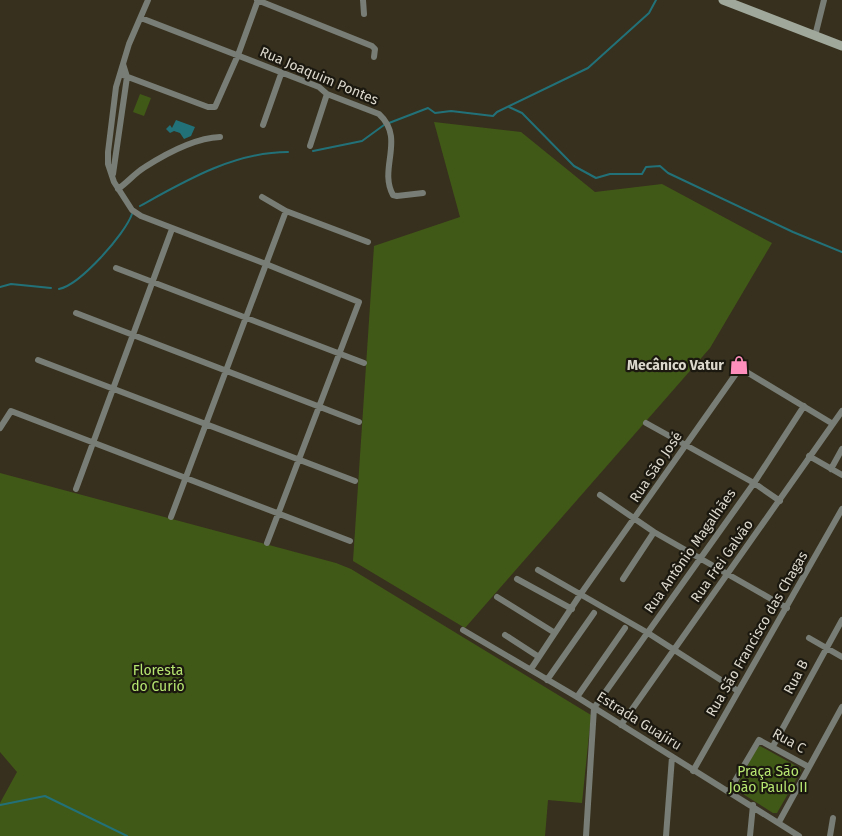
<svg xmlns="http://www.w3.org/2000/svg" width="842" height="836" font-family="'Fira Sans',sans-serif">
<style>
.green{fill:#415917}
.water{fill:#227179}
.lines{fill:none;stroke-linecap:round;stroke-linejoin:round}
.stream{stroke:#227179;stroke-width:2}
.street{stroke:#787d75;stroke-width:6}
.secondary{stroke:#a0a89b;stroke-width:9}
.labels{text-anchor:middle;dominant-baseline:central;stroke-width:4.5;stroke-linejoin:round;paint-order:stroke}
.street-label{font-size:14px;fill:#dcd8cd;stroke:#1b1810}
.poi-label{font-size:14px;font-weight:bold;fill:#dcd8cd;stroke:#1b1810;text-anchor:end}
.park-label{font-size:14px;fill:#b6e570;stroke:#1b1810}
</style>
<rect width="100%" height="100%" fill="#37301e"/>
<!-- green -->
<path class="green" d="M140 94 151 98 144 116 133 112Z
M434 122 521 132 595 192 662 184 772 243 710 348 465 628 353 561 374 246 460 217Z
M0 473 336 563 351 569 591 715 582 803 548 800 545 836H0V803L17 772 0 752Z
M760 746 800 768 801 771 777 813H773L735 789 756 749Z"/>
<!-- water -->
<path class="water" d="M176 120 195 127 191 136 184 139 180 133 174 131 170 133 166 129 170 125 172 128Z"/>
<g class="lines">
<!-- stream -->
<path class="stream" d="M509 107 522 113 574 166 596 178 610 174H642L646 167 660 166 668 173 793 232 842 252
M389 123 428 108 435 113 451 111 493 116 497 112 588 68 649 13 656 0
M313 151 362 141 384 125
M140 206C185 181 234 152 288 152
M0 287 11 284 51 288
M59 289C80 285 125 234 132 214
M0 805 45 796 127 836"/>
<!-- street -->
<path class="street" d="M148 0 129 44 116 87 108 152V164L114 182 132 210 141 216 266 264 359 302 267 543
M257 0 372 46 375 49 374 57
M363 0 364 14
M141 18 319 87 327 94 379 114C406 139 378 168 393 195L397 196 423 193
M815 36 824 0
M120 74 208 107H215L238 55 258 0
M263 125 281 74
M310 146 327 94
M113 174 127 77 123 64
M118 189C128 182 135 173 145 167 167 153 194 138 220 137
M262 197 286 211 368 242
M116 268 364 363
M76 313 359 422
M38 360 355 481
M646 423 754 483 780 501
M0 428 11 411 350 541
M809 456 842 475
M831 469 842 449
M76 489 172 229
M600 495 654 532 787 608
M171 517 286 211
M538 570 648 633 738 691
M517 579 572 609
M623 579 654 532
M497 597 555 633
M463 630 577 697 799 836
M505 635 539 657
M809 638 842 657
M531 669 580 595 740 368 833 424
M547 680 594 613
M577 697 625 628
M621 725 842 411
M773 746 842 620
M693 771 842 509
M729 791 759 740 809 767
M779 822 842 707
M586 836 594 708 754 483 804 406
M666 836 672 757
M750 836 753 805
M830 836 833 818"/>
<!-- secondary -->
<path class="secondary" d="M723 0 842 46"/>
</g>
<!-- icons -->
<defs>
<g id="shop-bare" transform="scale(1.5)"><path d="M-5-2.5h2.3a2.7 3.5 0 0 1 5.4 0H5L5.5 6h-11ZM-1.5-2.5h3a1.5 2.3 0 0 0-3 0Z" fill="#fe8ebb" stroke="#1b1810" stroke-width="2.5" paint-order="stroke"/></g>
</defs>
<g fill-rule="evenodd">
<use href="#shop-bare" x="739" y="365"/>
</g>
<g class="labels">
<!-- street labels -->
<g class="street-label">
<text transform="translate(319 76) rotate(23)">Rua Joaquim Pontes</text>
<text transform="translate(656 467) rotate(-56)">Rua São José</text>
<text transform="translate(690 551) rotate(-55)">Rua Antônio Magalhães</text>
<text transform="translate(722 561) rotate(-55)">Rua Frei Galvão</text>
<text transform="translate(757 634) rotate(-60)">Rua São Francisco das Chagas</text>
<text transform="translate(796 677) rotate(-62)">Rua B</text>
<text transform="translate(639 721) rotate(32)">Estrada Guajiru</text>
<text transform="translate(789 741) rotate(29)">Rua C</text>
</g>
<!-- poi labels -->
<g class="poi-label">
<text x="724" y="365">Mecânico Vatur</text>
</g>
<!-- park labels -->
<g class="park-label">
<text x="158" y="670">Floresta<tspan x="158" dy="16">do Curió</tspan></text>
<text x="768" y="771">Praça São<tspan x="768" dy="16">João Paulo II</tspan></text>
</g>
</g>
</svg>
